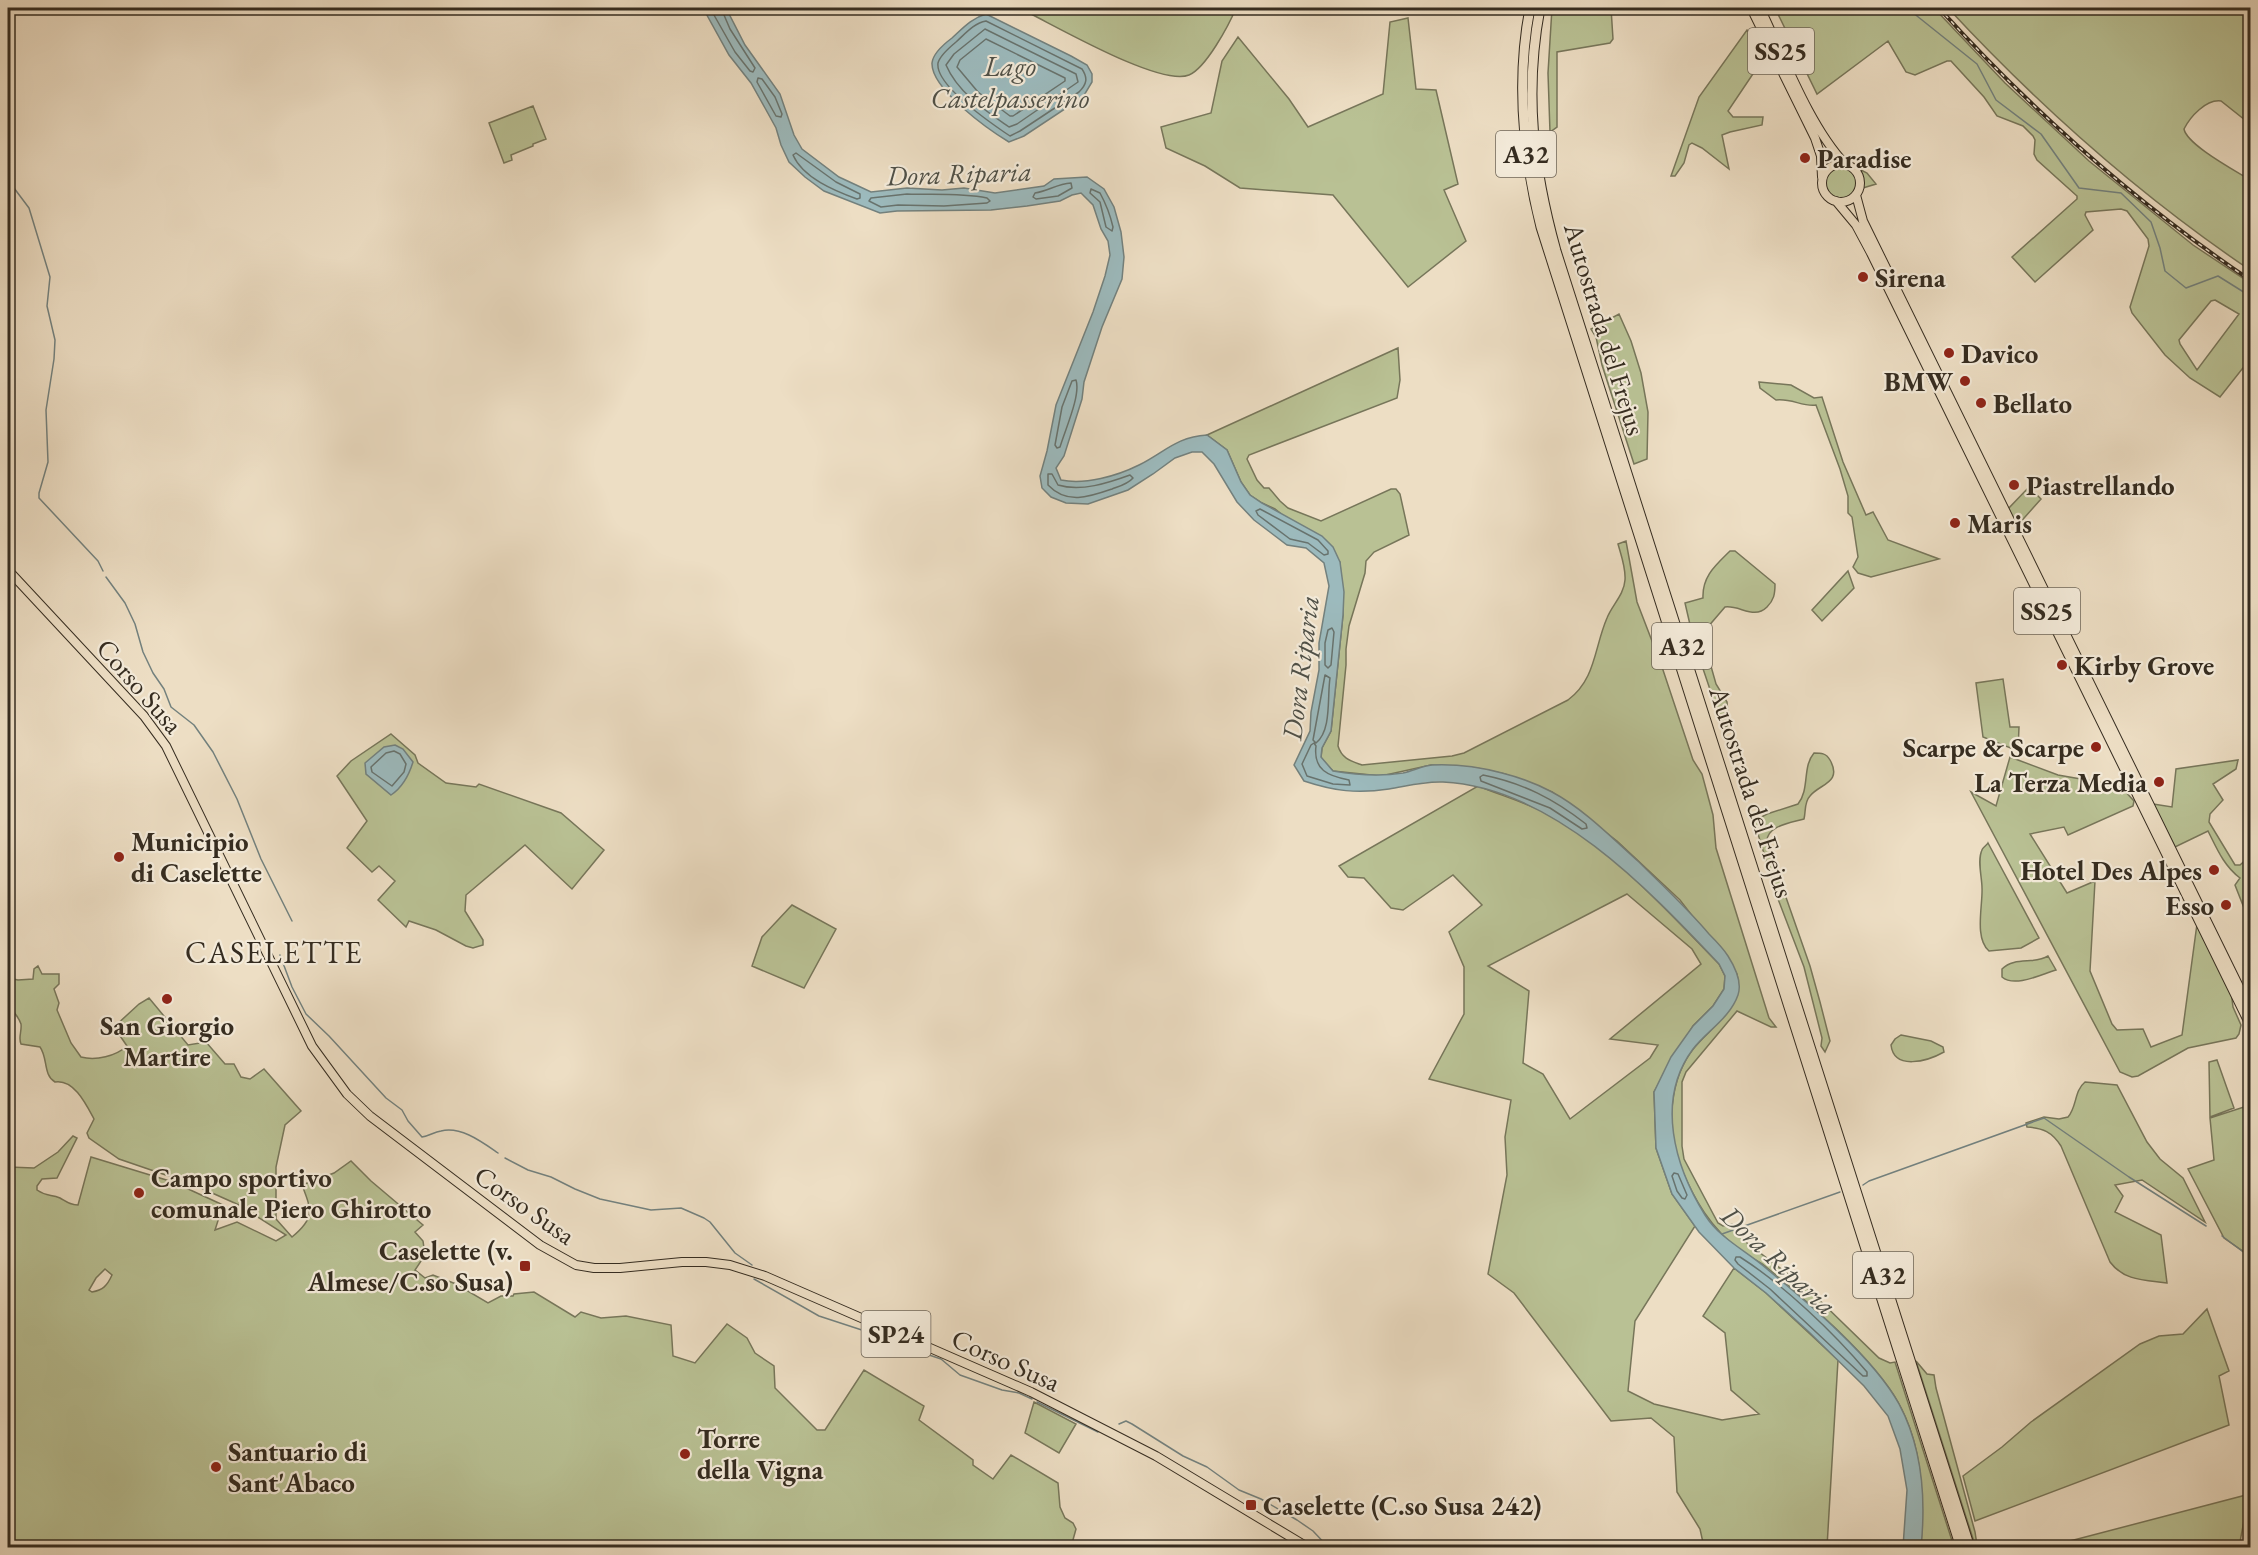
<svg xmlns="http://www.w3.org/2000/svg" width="2258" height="1555" font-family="'EB Garamond',serif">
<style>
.green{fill:#b9c194;stroke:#77765a;stroke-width:1.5;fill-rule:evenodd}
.water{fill:#9cbabd;stroke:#73817e;stroke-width:1.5}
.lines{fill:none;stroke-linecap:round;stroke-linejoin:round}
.shore{stroke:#68736e;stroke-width:1.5}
.stream{stroke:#73817e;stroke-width:1.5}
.primary-casing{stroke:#352c20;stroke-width:10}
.highway-casing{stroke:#352c20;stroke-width:11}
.primary{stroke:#eddec4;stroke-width:8}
.highway{stroke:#eddec4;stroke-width:9}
.rail-casing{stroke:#352c20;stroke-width:4}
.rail{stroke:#f3ead9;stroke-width:1.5;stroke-dasharray:4.5;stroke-linecap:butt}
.poi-dot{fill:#8f2418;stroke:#f3ead9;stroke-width:2}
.labels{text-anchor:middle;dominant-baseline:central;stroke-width:4.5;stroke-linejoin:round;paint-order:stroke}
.shield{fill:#f3ead9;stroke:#6e6558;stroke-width:1.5}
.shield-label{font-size:26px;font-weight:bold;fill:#352c20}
.poi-label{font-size:27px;font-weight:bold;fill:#352c20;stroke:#f3ead9;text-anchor:start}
.street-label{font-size:27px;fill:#352c20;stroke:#f3ead9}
.water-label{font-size:28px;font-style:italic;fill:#4f5047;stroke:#f3ead9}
.quarter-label{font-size:30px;letter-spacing:1.5px;fill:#352c20;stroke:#f3ead9}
</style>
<rect width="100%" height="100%" fill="#eddec4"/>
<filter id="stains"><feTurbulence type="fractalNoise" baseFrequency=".00333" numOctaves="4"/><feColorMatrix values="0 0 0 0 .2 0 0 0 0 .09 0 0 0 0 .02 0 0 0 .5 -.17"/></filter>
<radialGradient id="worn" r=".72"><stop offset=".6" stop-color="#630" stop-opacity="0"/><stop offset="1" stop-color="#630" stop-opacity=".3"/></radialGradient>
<!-- green -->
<path class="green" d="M1019 8H1236C1229 25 1206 68 1189 75 1159 87 1051 23 1019 8Z
M1552 8H1611L1613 39 1610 43 1557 52V127L1550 132 1548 73Z
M1775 8H1934L2005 83 2089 161 2193 245 2250 283V359L2220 397 2190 378 2165 355 2132 313 2130 307 2149 246 2148 239 2127 211 2121 209 2086 212 2085 215 2093 230 2035 282 2012 257 2077 199V196L2037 160 2034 154 2035 140 2033 136 2023 126 1997 116 1984 97 1951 61H1947L1915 75 1906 72 1888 41 1817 94ZM2215 300 2239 314 2197 370 2180 344 2179 340 2211 301Z
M1948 8H2250V124L2221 101C2206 99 2190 117 2184 129 2187 145 2236 171 2250 180V270C2139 195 2039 106 1948 8Z
M1408 18 1416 89 1436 90 1458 184 1444 190 1466 241 1408 287 1333 195 1240 188 1205 166 1166 148 1161 127 1211 113 1222 61 1238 37 1289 99 1308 127 1383 94 1390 22Z
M1747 30 1765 56 1728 111 1733 117H1763L1762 125 1730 132 1722 135 1729 169 1702 148 1692 143 1689 145 1684 163 1675 176H1671L1699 97Z
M533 106 546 139 533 144V146L511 155 512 160 504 163 489 123Z
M1825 183a16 16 0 1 1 32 0a16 16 0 1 1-32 0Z
M1859 169 1867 173 1876 184 1863 188V179Z
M1619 314 1631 341 1641 373 1648 412 1647 459 1634 464 1602 365 1596 337 1591 329Z
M1398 348 1400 380 1397 398 1249 455 1247 459 1257 480 1264 488H1269L1280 501 1288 508 1321 521 1391 489H1396L1400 494 1409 535 1374 552 1366 561 1365 573 1349 626 1346 649V665L1338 746C1342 759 1351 761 1362 765L1452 756 1464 753 1568 700C1596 679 1594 648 1607 618 1612 605 1624 595 1625 580 1626 568 1621 555 1618 544L1626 541 1637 602 1662 667 1693 760 1702 774 1713 815 1716 848 1769 1018 1776 1027H1771L1737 1011 1686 1072 1682 1082V1146L1684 1159 1718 1223 1723 1226 1732 1224 1747 1243 1809 1290 1879 1358 1890 1363 1895 1362 1954 1547H1921C1924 1499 1923 1446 1898 1402 1871 1356 1807 1301 1765 1266 1758 1261 1750 1257 1742 1252 1711 1229 1694 1200 1680 1165 1666 1129 1669 1079 1694 1048 1712 1026 1744 1006 1737 974L1680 900 1617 841 1552 792 1505 774 1477 768 1431 765 1381 776 1333 771 1321 758 1322 748 1331 731 1343 615 1340 562 1275 509 1262 503 1250 495 1241 482 1227 450 1207 435Z
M1759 382 1791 385 1814 398 1822 397 1843 462 1866 515 1873 512 1888 540 1939 559 1871 577 1858 573 1853 567 1858 557 1852 517 1848 513V496L1840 469 1816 405C1803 407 1791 398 1776 400L1760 388Z
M2029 487 2041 499 2017 526 2008 509Z
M1730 551H1735L1775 584C1775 594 1774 600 1767 607 1754 620 1740 605 1725 607L1707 628 1703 638 1716 684 1727 702 1729 725 1723 728 1694 642 1685 603 1703 598C1702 576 1716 565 1730 551Z
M1848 571 1854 588 1822 621 1812 610Z
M2003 679 2010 727H2019L2018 751 1983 737 1976 683Z
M391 734 415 755 418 763 446 783 476 787 479 784 561 813 604 850 572 889 525 845 466 895 465 911 483 940V945L473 948 466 946 436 930 409 921 406 927 378 900 395 881 379 866 372 872 347 848 367 821 337 776 351 761Z
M1814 753C1821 753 1826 753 1830 760 1843 783 1819 784 1810 796 1804 802 1806 811 1804 819 1790 823 1765 826 1767 843L1810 966 1820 1002 1830 1041 1825 1052 1821 1046 1822 1038 1804 967 1778 899 1754 821 1767 814 1798 804C1810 789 1802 767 1814 753Z
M2010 757 2058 775 2115 785 2122 788 2134 801 2133 806 2068 835 2064 827 2030 834 2067 893 2095 881 2090 971 2112 1024 2117 1030 2143 1029 2151 1047 2182 1035 2197 924 2231 992 2233 1007 2241 1025 2239 1034 2236 1038 2188 1048 2138 1076 2132 1077 2120 1072 1971 792 1996 806Z
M2238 760 2236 769 2213 784 2223 800 2210 814 2209 822 2235 865H2240L2250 856V905L2244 908 2235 885 2240 878C2224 866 2217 849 2208 831L2175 847 2153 804 2172 807 2176 769Z
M1478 786C1500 795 1524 802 1546 813 1608 844 1670 914 1719 964L1725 976 1724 989 1713 1006 1693 1026 1654 1092 1656 1148 1672 1194 1695 1226 1635 1321 1628 1391 1654 1404 1722 1420 1759 1414 1731 1390 1725 1333 1703 1316 1734 1268 1766 1293 1838 1360 1827 1547H1704L1700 1529 1677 1492 1674 1437 1651 1418 1611 1421 1514 1293 1488 1274 1507 1175 1505 1137 1511 1100 1429 1079 1464 1014V967L1449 932 1482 905 1453 875 1403 910 1391 908 1364 878 1348 877 1339 866ZM1627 894 1692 949 1701 964 1610 1039 1658 1045 1650 1058 1570 1119 1543 1074 1523 1063 1529 991 1488 966Z
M1988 843 2039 938 2021 948 1989 951C1974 938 1983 905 1982 888 1982 877 1977 860 1982 850 1982 848 1987 845 1988 843Z
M792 905 836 929 804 988 752 966 762 937Z
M2048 956 2056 970C2042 974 2015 988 2002 977V969C2015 956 2034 965 2048 956Z
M38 966 42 974H59V984L54 989 59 1003 57 1010 71 1043 81 1057C96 1061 116 1056 127 1046L114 1027 139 1004 149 998 188 1045 206 1042 225 1064H234L241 1077 250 1079 264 1069 301 1111 285 1125 276 1167V1219L292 1237C315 1218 312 1211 302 1185L334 1173 351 1161 371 1181 423 1225 415 1232 423 1241 425 1255 415 1270 425 1278 433 1275 456 1284 488 1303 501 1296H513L514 1294 534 1292 575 1317 581 1312 601 1318 626 1316 671 1325 673 1356 695 1363 727 1324 747 1338 755 1353 774 1366 775 1388 817 1430H825L864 1370 924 1406 919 1420 973 1460V1465L993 1479 1011 1455 1058 1483 1060 1507 1065 1518 1073 1523 1076 1529 1071 1547H8V1191L11 1185 8 1183 9 1167 34 1168 58 1152 73 1136 77 1138 57 1178 42 1179 37 1186V1190C47 1197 51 1194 60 1198 67 1202 70 1205 78 1205L91 1157 173 1182 223 1205 215 1230 237 1222 276 1241 286 1235 239 1205 192 1184 119 1159 89 1138 87 1133 94 1119C86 1104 74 1079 55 1082 43 1075 48 1058 40 1047L21 1044C18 1037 22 1032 21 1024 19 1017 14 1014 11 1007 6 999 7 987 8 978L18 980 33 979 34 969ZM105 1269 112 1275C107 1286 103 1290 92 1292L89 1290 96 1278Z
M1901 1035 1931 1041 1943 1047 1944 1052C1928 1061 1894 1071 1891 1045L1895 1039Z
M2217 1060 2234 1108 2210 1117 2209 1062Z
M2085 1082 2117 1085 2147 1142 2160 1159 2183 1178 2205 1222 2142 1180 2115 1185 2123 1196 2115 1212 2161 1235 2167 1283C2145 1280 2124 1281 2110 1262L2061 1146C2052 1132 2043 1128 2027 1127L2026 1123 2044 1117 2059 1119 2068 1117C2077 1107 2074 1091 2085 1082Z
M2250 1105V1256L2224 1238 2188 1169 2214 1160 2210 1118Z
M2207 1309 2229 1371 2219 1376 2229 1425 1975 1521 1963 1476 2002 1447 2031 1422 2140 1344 2159 1336 2183 1334Z
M1916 1361 1927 1374 1934 1375 1936 1388 1975 1532 1977 1545H1975Z
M1034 1402 1076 1424 1059 1453 1025 1433Z
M2246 1495 2247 1505 2239 1547H2047Z"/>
<!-- water -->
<path class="water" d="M703 8H726L745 45 780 94 794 135 802 149 839 177 854 184 871 192 907 188 942 190 964 188 995 193 1044 186 1054 179 1087 177 1104 189 1114 207 1121 232 1124 257 1122 279 1102 327 1084 382 1082 399 1064 456 1056 468 1061 480C1085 485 1117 476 1139 465 1165 452 1176 437 1207 435L1227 450 1241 482 1250 495 1262 503 1322 536 1333 547 1340 562 1344 592 1343 615 1331 731 1322 748 1321 757 1333 771C1356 775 1379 777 1403 773 1413 771 1422 766 1432 765 1454 764 1480 767 1502 773 1518 777 1537 784 1552 792 1584 809 1612 838 1639 862 1663 886 1687 908 1709 934 1716 941 1723 948 1728 956 1735 967 1742 983 1738 995 1730 1018 1707 1031 1693 1049 1655 1100 1675 1167 1705 1215 1720 1239 1747 1251 1767 1269 1807 1302 1874 1358 1899 1404 1922 1447 1926 1499 1921 1547H1903L1907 1490 1900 1449 1888 1416 1864 1386 1809 1332 1766 1293 1734 1268 1699 1232 1672 1194 1656 1148 1654 1092 1671 1057 1693 1026 1713 1006 1724 989 1725 976 1719 964C1648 889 1552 787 1443 782 1424 781 1407 786 1389 789 1357 794 1334 791 1304 781L1294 765 1310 731 1311 712 1319 670V643L1329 586 1324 563 1306 548 1287 545 1254 520 1237 502 1214 464 1202 452H1192L1175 458 1153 474 1128 490 1088 504 1066 503 1051 497 1042 488 1040 476 1047 451 1056 405 1093 312 1105 276 1110 255 1108 241 1101 229 1093 205 1081 193 1072 195 1060 201 1027 206 991 210 897 211 880 213 824 191 805 177 789 162 781 145 776 128 765 108 751 83 729 55Z
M986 14 1071 56 1087 65 1092 74V82L1083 97 1024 136 1009 142C989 130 931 89 932 63 933 53 944 44 952 38 963 28 972 18 986 14Z
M395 745 403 749 413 762C409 775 403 787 391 795L366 774 365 763 384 747Z"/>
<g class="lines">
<!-- shore -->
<path class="shore" d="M710 8 735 52 750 71 753 72 755 68 730 29 721 8
M986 21 1082 69C1088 78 1087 84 1079 92L1020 131 1010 136 1004 132C988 121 935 84 938 63 940 55 950 47 956 42 965 34 974 23 986 21Z
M985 29 1076 74 1078 82 1017 124 1009 127C986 111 958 93 946 65L954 54Z
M986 39 1061 76 1065 78V81L1013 116H1010L978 92 957 67 960 60Z
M758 78 762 79 775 97 782 114 781 117 776 116 757 82Z
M796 153 836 182 860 194V198L857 199C835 191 803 178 793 155Z
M1071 183 1072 188 1058 196 1036 199 1033 197 1035 193C1048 191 1057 184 1071 183Z
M1091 189 1100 193C1106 204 1110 214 1113 227L1112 231 1106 227 1100 202 1090 193Z
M907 194C934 195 961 193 987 198L990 201 987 203 944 206 898 205 881 207 869 201 871 198Z
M1076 380C1081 395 1065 430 1060 447L1057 448 1055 445 1062 407 1072 381Z
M1048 474H1052L1058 485C1081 492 1108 483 1130 475L1133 478C1128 484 1120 486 1112 489 1089 497 1067 505 1048 485Z
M1260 509 1318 540 1328 551V554L1324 555 1308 543 1290 539 1258 515 1256 511Z
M1332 628 1334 632 1331 665 1328 668 1325 665V643L1328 630Z
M1325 675 1330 678C1327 697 1332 730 1316 743L1313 740Z
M1314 743 1316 746C1313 770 1328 776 1349 780L1350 785 1333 784 1307 776 1302 764 1311 745Z
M394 751 400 754 406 764 404 772 392 786 372 772 371 767 386 753Z
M1483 775C1523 783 1554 799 1586 824L1587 828 1582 829 1550 808 1481 781 1480 777Z
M1674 1173 1678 1174 1687 1195 1685 1199 1682 1198 1677 1191 1672 1176Z
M1736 1257H1740C1784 1285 1833 1332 1867 1372V1376H1863L1770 1289 1738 1264 1735 1260Z"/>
<!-- stream -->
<path class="stream" d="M1907 8 1977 64 1996 100 2041 134 2079 188 2121 193 2151 222 2160 248 2165 271 2186 288 2218 276 2250 296
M8 180 29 208 50 277 47 306 55 340 54 359 46 410 48 462 39 493V498L98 561 103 571
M106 577 125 603 135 624 143 652 153 673 164 689 171 707 194 725 213 752 237 799 261 859 292 921
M280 955 292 987 306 1014 329 1036 386 1098 402 1110 408 1121 422 1137C429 1136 434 1132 441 1131 461 1126 482 1142 498 1153
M505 1158 528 1170 551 1177 575 1189 600 1199 651 1210 681 1208 704 1218 710 1222 735 1253 752 1265
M1863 1185 1869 1181 2044 1118 2129 1177 2206 1226
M1722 1234 1840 1192
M2222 1236 2250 1257
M754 1279 819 1316 874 1334 896 1347 920 1352 941 1359 960 1375 1002 1390 1019 1393 1032 1399
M1037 1402 1098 1432
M1119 1424 1126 1421 1132 1424 1183 1456 1207 1467 1239 1490 1261 1499 1297 1520 1313 1531 1329 1548"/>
<!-- primary casing -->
<g class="primary-casing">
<path id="primary" d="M1751 8 1815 138 1821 156 1822 177
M1760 8C1783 55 1809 126 1845 164
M1822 183a19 19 0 1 1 38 0a19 19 0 1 1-38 0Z
M1856 195 1863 221 2250 1009
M1836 201 1856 225 1871 253 2250 1025
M8 570 144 716 166 746 312 1046 347 1094 370 1116 540 1245 576 1265 594 1268H620L682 1262H706L730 1265 765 1276 1031 1392 1156 1456 1309 1548"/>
</g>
<!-- highway casing -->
<g class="highway-casing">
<path id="highway" d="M1530 8C1516 81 1523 155 1541 227L1961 1548
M1540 8C1524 93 1533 168 1556 251L1970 1548"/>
</g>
<!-- primary -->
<use href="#primary" class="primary"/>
<!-- highway -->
<use href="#highway" class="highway"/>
<!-- rail casing -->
<g class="rail-casing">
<path id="rail" d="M1939 8C2032 111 2135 202 2250 280"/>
</g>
<!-- rail -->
<use href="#rail" class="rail"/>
</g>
<!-- markers -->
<g class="poi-dot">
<circle cx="1805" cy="158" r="6"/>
<circle cx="1863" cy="277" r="6"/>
<circle cx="1949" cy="353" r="6"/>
<circle cx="1965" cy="381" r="6"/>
<circle cx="1981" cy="403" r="6"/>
<circle cx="2014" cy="485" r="6"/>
<circle cx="1955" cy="523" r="6"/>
<circle cx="2062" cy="665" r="6"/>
<circle cx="2096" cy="747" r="6"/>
<circle cx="2159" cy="782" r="6"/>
<circle cx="119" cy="857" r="6"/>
<circle cx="2214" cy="870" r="6"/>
<circle cx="2226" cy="905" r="6"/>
<circle cx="167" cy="999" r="6"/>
<circle cx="139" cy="1193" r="6"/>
<rect x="519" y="1260" width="12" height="12" rx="3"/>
<circle cx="685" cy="1454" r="6"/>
<circle cx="216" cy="1467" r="6"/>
<rect x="1245" y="1499" width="12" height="12" rx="3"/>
</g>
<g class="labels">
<!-- shield labels -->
<g class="shield">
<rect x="1748" y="28" width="66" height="46" rx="4.5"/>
<rect x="1496" y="131" width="60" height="46" rx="4.5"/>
<rect x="2014" y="588" width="66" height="46" rx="4.5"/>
<rect x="1652" y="623" width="60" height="46" rx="4.5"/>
<rect x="1853" y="1252" width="60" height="46" rx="4.5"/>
<rect x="861.5" y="1311" width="69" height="46" rx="4.5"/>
</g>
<g class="shield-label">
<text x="1781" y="51">SS25</text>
<text x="1526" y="154">A32</text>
<text x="2047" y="611">SS25</text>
<text x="1682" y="646">A32</text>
<text x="1883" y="1275">A32</text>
<text x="896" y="1334">SP24</text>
</g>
<!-- poi labels -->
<g class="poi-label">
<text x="1817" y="158">Paradise</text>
<text x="1875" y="277">Sirena</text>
<text x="1961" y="353">Davico</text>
<text x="1953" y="381" text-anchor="end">BMW</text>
<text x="1993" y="403">Bellato</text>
<text x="2026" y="485">Piastrellando</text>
<text x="1967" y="523">Maris</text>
<text x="2074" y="665">Kirby Grove</text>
<text x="2084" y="747" text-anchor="end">Scarpe &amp; Scarpe</text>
<text x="2147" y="782" text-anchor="end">La Terza Media</text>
<text x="131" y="841">Municipio<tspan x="131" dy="31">di Caselette</tspan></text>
<text x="2202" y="870" text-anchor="end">Hotel Des Alpes</text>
<text x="2214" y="905" text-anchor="end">Esso</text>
<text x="167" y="1025" text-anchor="middle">San Giorgio<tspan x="167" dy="31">Martire</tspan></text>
<text x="151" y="1177">Campo sportivo<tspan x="151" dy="31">comunale Piero Ghirotto</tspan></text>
<text x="513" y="1250" text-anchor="end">Caselette (v.<tspan x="513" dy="31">Almese/C.so Susa)</tspan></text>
<text x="697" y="1438">Torre<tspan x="697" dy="31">della Vigna</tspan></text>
<text x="228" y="1451">Santuario di<tspan x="228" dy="31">Sant'Abaco</tspan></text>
<text x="1263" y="1505">Caselette (C.so Susa 242)</text>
</g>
<!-- street labels -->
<g class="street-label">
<text transform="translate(1605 329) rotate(73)">Autostrada del Frejus</text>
<text transform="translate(140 686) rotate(49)">Corso Susa</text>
<text transform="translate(1752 792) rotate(72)">Autostrada del Frejus</text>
<text transform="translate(525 1205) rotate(35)">Corso Susa</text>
<text transform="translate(1006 1360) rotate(24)">Corso Susa</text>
</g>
<!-- water labels -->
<g class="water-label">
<text x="1010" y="66">Lago<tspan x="1010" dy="32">Castelpasserino</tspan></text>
<text transform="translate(959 173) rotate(-2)">Dora Riparia</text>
<text transform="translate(1300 668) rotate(-83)">Dora Riparia</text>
<text transform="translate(1779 1260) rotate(43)">Dora Riparia</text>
</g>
<!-- quarter labels -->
<g class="quarter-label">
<text x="274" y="952">CASELETTE</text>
</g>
</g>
<!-- margin -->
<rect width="2258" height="1555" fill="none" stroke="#eddec4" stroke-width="30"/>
<rect x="9" y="9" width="2240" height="1537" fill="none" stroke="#352c20" stroke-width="3"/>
<rect x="15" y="15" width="2228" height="1525" fill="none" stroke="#352c20" stroke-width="1.5"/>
<rect width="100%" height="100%" filter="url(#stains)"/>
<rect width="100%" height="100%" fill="url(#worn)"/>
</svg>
